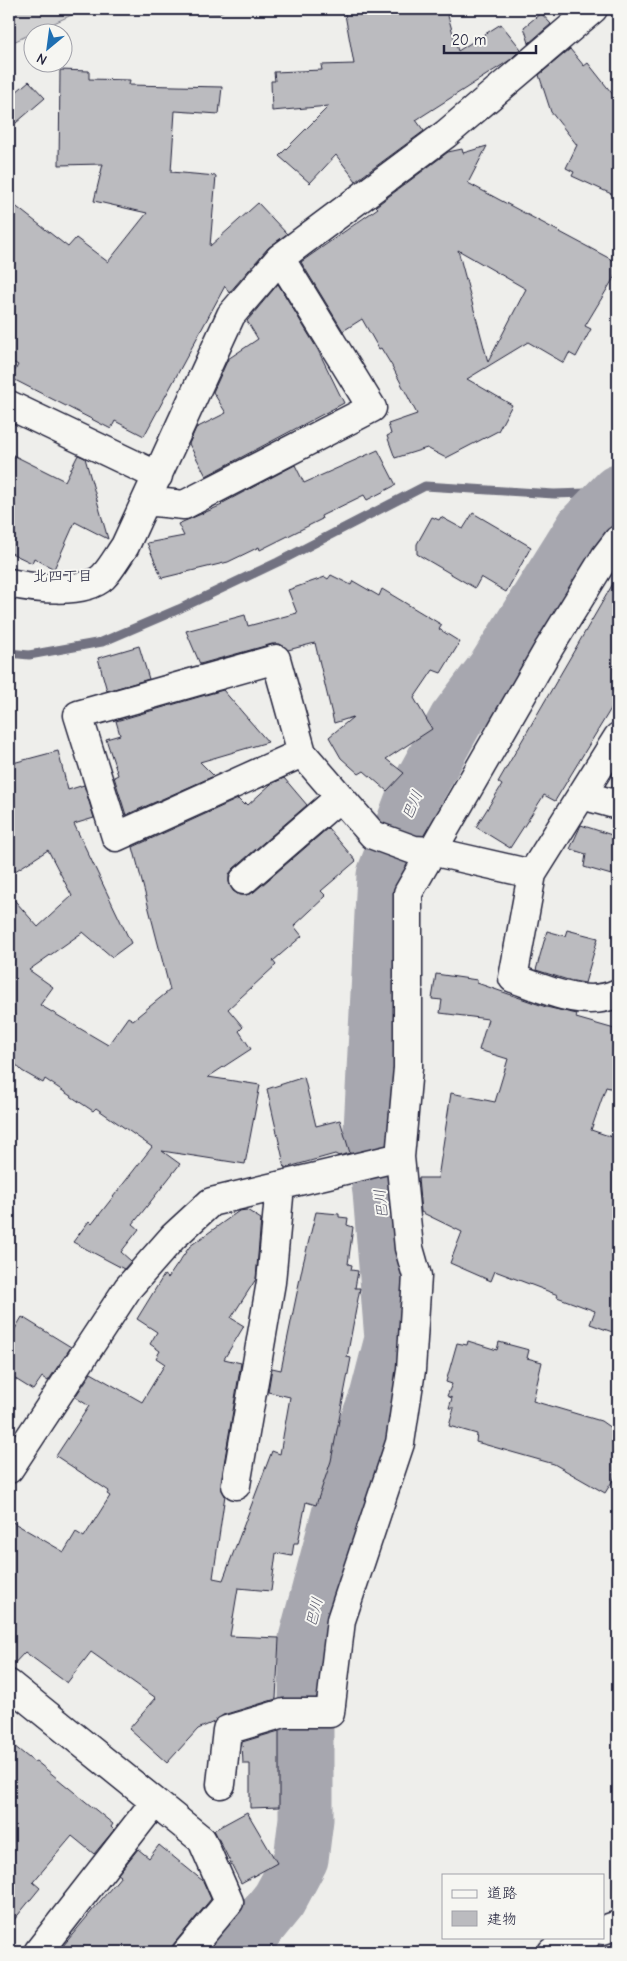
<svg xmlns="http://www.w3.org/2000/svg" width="627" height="1961" font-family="'Comic Neue','Klee One',sans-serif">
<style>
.green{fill:#d0d0d1;stroke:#797986}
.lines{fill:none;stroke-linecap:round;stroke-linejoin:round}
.stream{stroke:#727281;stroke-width:9}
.river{stroke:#a7a7af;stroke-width:55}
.building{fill:#bbbbbf;stroke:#22223b;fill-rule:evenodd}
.street-casing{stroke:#22223b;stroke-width:31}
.street{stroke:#f6f6f2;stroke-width:28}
.labels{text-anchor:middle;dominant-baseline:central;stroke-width:4;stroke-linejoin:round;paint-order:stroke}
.neighbourhood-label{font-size:15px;fill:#22223b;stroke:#f6f6f2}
.water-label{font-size:15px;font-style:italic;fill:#575769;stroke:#f6f6f2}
</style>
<rect width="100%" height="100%" fill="#eeeeeb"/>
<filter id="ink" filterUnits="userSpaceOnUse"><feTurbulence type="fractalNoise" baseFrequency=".02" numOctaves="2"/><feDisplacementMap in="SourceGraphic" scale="10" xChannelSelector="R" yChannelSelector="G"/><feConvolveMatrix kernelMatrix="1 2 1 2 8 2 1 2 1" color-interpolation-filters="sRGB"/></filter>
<g filter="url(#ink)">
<!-- green -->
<path class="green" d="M9 9H227L219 13 80 11 9 44Z"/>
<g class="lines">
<!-- stream -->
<path class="stream" d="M9 653 29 655 102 642 179 609 278 562 425 486 554 494 618 492"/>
<!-- river -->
<path class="river" d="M237 1952 279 1900 301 1859 306 1819V1639L355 1454 377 1397 392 1339 380 1192 371 1130 384 875 413 798 456 720 496 667 583 528 618 492"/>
</g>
<!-- building -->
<path class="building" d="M344 9H446L458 51 501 24 521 49 510 60 416 120 424 131 356 181 336 155 310 183 279 156 329 106 272 111 271 81H275L274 72 322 70 321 65 354 64Z
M541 13 551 24 529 43 524 27Z
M570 49 584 66 588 63 618 101V197L572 176 574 172 566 168 577 145 551 112 539 75Z
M60 70 89 71V79L130 80 129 85 222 87 219 114 175 111 171 172 216 176 210 246 258 203 287 234 268 248 229 293 225 286 144 436 115 421 111 429 11 378 18 365 9 360V201L68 247 76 238 108 262 147 213 94 201 103 164 59 165Z
M29 81 45 98 9 129V98Z
M487 146 468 183 618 263V271L585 326 591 329 576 357 569 353 564 363 528 342 467 379 512 405 498 431 446 458 427 448 395 458 387 436 391 434 388 424 417 414 392 366 381 348 379 349 362 319 343 331 301 262 378 208 376 206 448 152 462 149 463 153ZM458 250 526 289 488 362Z
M278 284 318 350 344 403 206 476 189 444 196 428 226 413 213 392 228 359 258 339 247 321Z
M378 450 396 485 367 500 364 495 321 516 322 519 260 550 259 547 228 562 162 578 147 543 184 536 178 524 222 505 221 504 295 465 304 483Z
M9 453 65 481 78 455 85 458 108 539 75 522 54 569 34 558 32 563 9 552Z
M473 513 531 547 506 592 481 577 475 588 417 554V544L432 517 439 520 441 517 463 529Z
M331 575 351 585 353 581 379 596 382 589 442 625 439 629 460 642 441 673 433 670 414 698 432 729 386 759 404 773 387 791 364 771 359 774 341 758 329 737 353 717 334 723 315 643 288 650 280 644H272L200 664 186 631 245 615 248 626 297 613 288 590 325 577 328 579Z
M618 575V697L555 801 544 795 510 848 476 827 502 785 498 782Z
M139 646 149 679 107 691 98 658Z
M223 690 268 742 200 762 214 776 126 815 114 777 118 775 106 739 120 735 116 721Z
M58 751 68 790 84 785 94 818 74 824 131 943 112 957 83 932 29 970 53 987 40 1005 108 1045 128 1017 133 1020 170 990 133 847 238 799 244 805 246 803 248 805 271 784 284 778 307 805 234 868 229 874V882L233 891 239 895H246L254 892 328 828 356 861 321 891 326 896 294 926 302 936 273 961 276 965 228 1009 243 1027 239 1031 251 1049 208 1077 260 1085 245 1164 162 1151 180 1164 133 1224 139 1229 121 1252 131 1261 124 1269 73 1242 89 1221 92 1224 152 1147 96 1108 93 1111 45 1079 43 1083 22 1071 9 1057V894L38 927 72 896 48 850 9 875V764Z
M581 825 618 837V877L584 867 586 854 570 849Z
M567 930 598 938 585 983 568 980 536 970 547 931 565 936Z
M436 974 477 980V983L546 1007 577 1014 576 1018 618 1030V1090L606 1087 591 1130 618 1139V1334L590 1324 595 1311 557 1297 558 1295 495 1271 491 1281 450 1263 462 1232 421 1212 418 1178H438L451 1093 495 1102 508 1059 479 1050 488 1019 440 1013 442 1000 432 999Z
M304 1077 316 1126 340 1120 350 1153 339 1156 335 1154 285 1168 267 1089Z
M247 1210 261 1219 256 1279 231 1318 244 1326 224 1359 241 1363 221 1482 225 1495 213 1578 223 1580 272 1451 280 1454 290 1397 268 1392 272 1368 281 1370 303 1264 316 1212 339 1214V1217L348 1218 347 1225 353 1227 348 1264 352 1265 351 1270 358 1271 355 1288H360L347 1357 351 1358 331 1461 316 1505 306 1502 298 1543H294L292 1556 276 1553 271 1591 238 1588 230 1636 279 1638 276 1699 223 1715 214 1722 198 1729 167 1763 129 1729 156 1698 91 1652 67 1683 25 1652 9 1669V1520L64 1552 76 1532 84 1537 110 1496 107 1494 109 1491 56 1456 89 1406 75 1397 91 1373 142 1402 165 1364 156 1358 160 1351 150 1344 157 1332 137 1319 164 1275 168 1278 190 1246 239 1211Z
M22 1317 71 1347 48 1381 42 1377 33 1390 9 1375V1339Z
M468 1341 497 1350 499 1342 529 1350 527 1358 542 1362 533 1401 601 1421 618 1433V1472L605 1493 554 1464 476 1442 477 1434 449 1426 454 1408H449L452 1398 447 1396 452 1384 446 1382 457 1343 467 1345Z
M279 1731V1807L250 1808V1764H243L242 1742Z
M9 1742 34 1762 36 1761 113 1824 111 1827 114 1830 94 1854 72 1836 33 1882 40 1888 9 1926Z
M247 1812 277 1863 241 1883 214 1830Z
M159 1845 203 1881 211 1899 167 1952H58L121 1876 118 1874 138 1849 149 1858Z"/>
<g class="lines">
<!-- street casing -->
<g class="street-casing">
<path id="street" d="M9 405 158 476
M146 501 184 505 372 408 280 258
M9 583C32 588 84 595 103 577 111 569 118 556 125 546L231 315 280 258 446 134 593 9
M618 737 532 874 513 978C544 989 585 1009 618 993
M302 753 116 837 78 715 276 659 302 753 373 835 414 850 431 851 532 874
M582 795 618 805
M244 880 340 797
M9 1469 128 1288 173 1237 211 1202 400 1157 408 1068V893L549 648 605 557 618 540
M236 1485 271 1282 280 1186
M9 1684 202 1840 229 1902 187 1952
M221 1784 227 1730 284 1713H330L341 1620 400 1443 411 1370 417 1276 409 1248 400 1157
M603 1930 618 1925
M38 1952 154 1803
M552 1952 586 1937"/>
</g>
<!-- street -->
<use href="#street" class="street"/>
</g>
</g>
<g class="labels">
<!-- neighbourhood labels -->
<g class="neighbourhood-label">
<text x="63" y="576">北四丁目</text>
</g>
<!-- water labels -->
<g class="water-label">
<text transform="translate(412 805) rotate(-66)">巴川</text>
<text transform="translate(381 1204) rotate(-96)">巴川</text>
<text transform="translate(314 1612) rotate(-75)">巴川</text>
</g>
</g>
<!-- margin -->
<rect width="627" height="1961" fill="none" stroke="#f6f6f2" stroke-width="30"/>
<rect x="15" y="15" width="597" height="1931" fill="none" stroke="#22223b" stroke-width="2" filter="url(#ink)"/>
<!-- legend -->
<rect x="442" y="1874" width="162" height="65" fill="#f6f6f2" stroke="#a1a1a9"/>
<rect x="452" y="1890" width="25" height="8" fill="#f6f6f2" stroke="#a1a1a9"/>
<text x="487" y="1898" font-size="15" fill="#22223b">道路</text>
<rect x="452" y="1911" width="25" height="15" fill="#bbbbbf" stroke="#a1a1a9"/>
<text x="487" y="1924" font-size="15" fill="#22223b">建物</text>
<!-- north arrow -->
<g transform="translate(48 48) rotate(209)"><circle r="24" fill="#f6f6f2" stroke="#a1a1a9"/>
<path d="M0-4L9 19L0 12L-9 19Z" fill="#1f6fb2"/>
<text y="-8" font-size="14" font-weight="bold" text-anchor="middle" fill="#22223b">N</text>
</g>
<!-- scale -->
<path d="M444 45v8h92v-8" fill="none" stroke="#22223b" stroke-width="2.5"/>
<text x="452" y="45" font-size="15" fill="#22223b" stroke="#f6f6f2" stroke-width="4" paint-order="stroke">20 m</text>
</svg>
